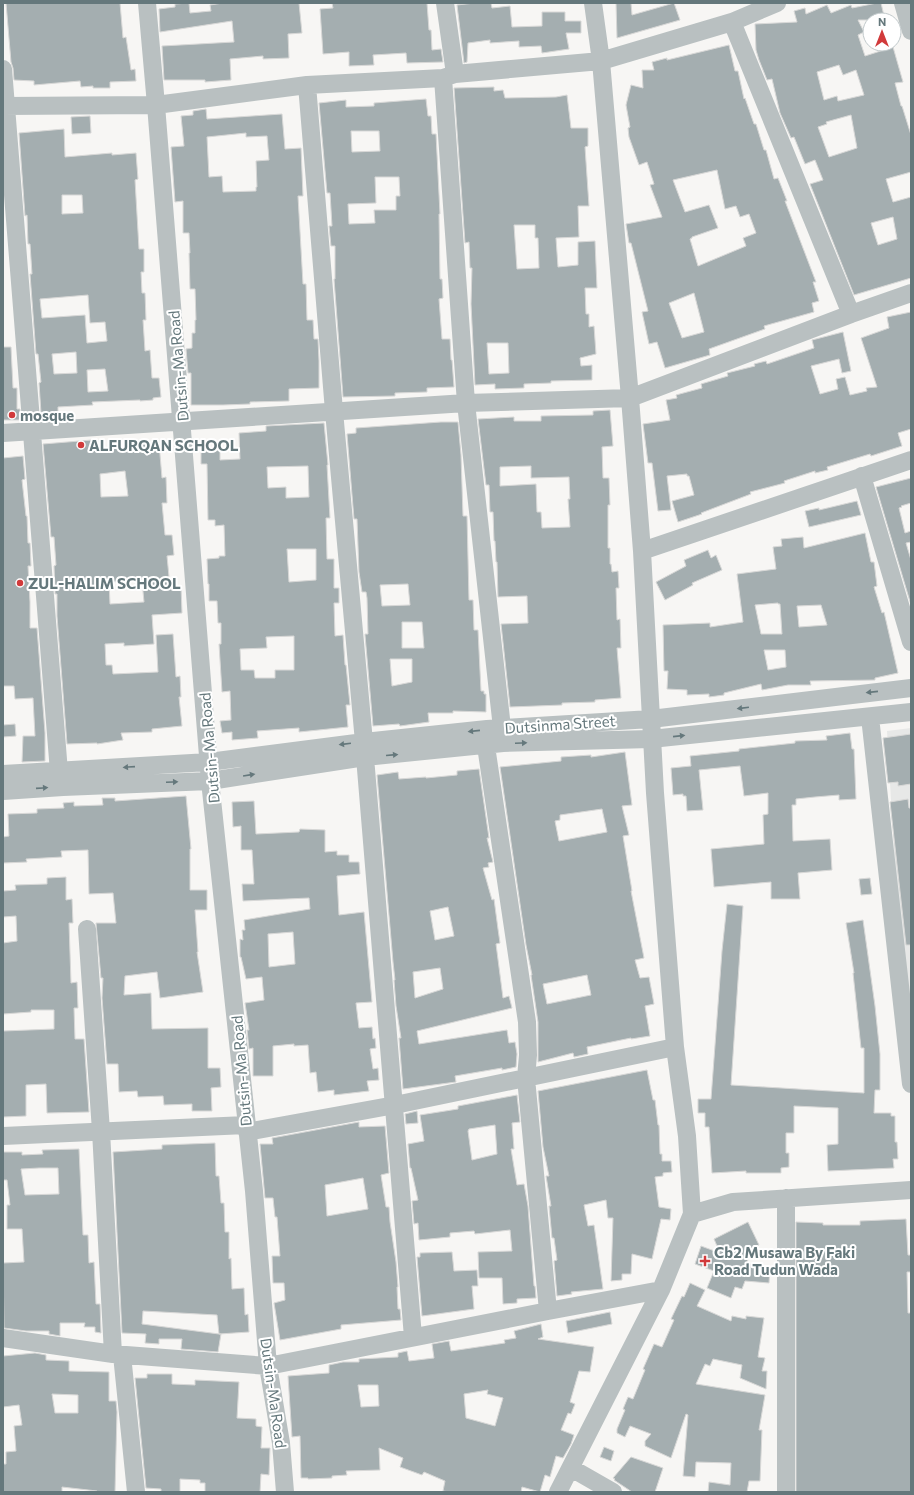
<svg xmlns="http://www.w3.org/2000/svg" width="914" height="1495" font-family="Commissioner,sans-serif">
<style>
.built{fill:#e7e8e7}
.building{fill:#a4aeb0;stroke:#d8d8d7;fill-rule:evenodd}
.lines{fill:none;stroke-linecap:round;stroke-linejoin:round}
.minor{stroke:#b9c0c1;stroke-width:18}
.oneway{fill:#65787c}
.poi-dot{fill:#d13a3b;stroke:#fff;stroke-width:1.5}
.labels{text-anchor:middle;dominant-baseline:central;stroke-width:4;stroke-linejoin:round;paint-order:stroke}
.street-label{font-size:15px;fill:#65787c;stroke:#fff}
.poi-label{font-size:15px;font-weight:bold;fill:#65787c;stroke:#fff;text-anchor:start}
</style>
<rect width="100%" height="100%" fill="#f7f6f4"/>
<!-- built -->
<path class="built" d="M911 728V1015L900 955 887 731Z"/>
<!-- building -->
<path class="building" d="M6 3H120L123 38 126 37 131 70 135 69 136 81 110 82V88H93V86L81 87 80 81 34 85V81L14 80 13 68 11 62Z
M189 3 190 13 211 11 210 5 223 3H299L302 33 288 34 289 58 263 59V56L230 59 231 80 205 82V80H164L162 46 234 42 232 21 160 32 159 9 175 7V4Z
M332 3H427L429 30H431L432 50 441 49 443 62 407 63 406 53 373 55 374 65 349 66V52L323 54 320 9 333 8Z
M475 3H491L492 8 510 6 512 27 542 26V12H565V21H581V33H566L569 49 542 53 541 46 519 47V41L490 43V40L468 43 467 62 464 63 457 5Z
M616 3H631L632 15 674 3 680 20 617 38Z
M877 3H881L885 20H858L864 32 858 35 865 56 893 47 903 82 895 83 901 106H902L911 135V172L886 179 893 202 911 197V278L854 295 810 184 823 180 815 160 805 164 794 137 791 138 780 113 772 79 767 80 759 60 756 50 755 24 797 22 794 11 805 8 806 14 827 5 831 13 851 5 852 8ZM839 65 843 75 856 70 864 95 838 101 837 96 824 100 817 72ZM851 115 857 148 829 157 818 127 827 124 826 122ZM893 217 897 239 878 245 871 223Z
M729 45 735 71H738L744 99 745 98 754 124H756L764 150H766L774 179 778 178 787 201H785L816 282H813L819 301 812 303 814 312 764 326 765 329 709 349 710 355 665 368 657 342 649 344 642 312 648 311 631 243H629L626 224 662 217 650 185 654 184 647 162 639 165 629 137 628 128 630 127 626 105 631 85 643 88 642 70H654L652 62 667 58V60ZM717 170 725 209 736 206 740 217 749 214 756 233 743 238 746 246 698 266 690 239 692 238V237L718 228 709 205 685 212 673 180ZM694 293 704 332 682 338 669 303Z
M494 87V91L503 90 505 98 556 97 567 95 571 128H588V146L585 147 589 206H578L579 237 556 238 558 267 578 265V242L595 241 597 288H585L586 314H589V327L594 326 596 354 580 358 581 366 592 365V380L551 381V383L524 384V388L495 389V384L475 385 471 304 472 268H470L469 242 465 243 454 88ZM514 225H535V238H538L539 268 517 269ZM487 343H508L509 373 489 374Z
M426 99 428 116H431L432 134H436L440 214H439L440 279H442L443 298 439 299 442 339H450L451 360H452L454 387 427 388V392L395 393V396L343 397 334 279H335V246H331L329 226H332L330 193H327L319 103 346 100V107L374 106V103ZM351 131H379L380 151 352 152ZM375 177H399L400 196H396V210H374L375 223 349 224 348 204 376 203Z
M206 109 207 119 282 114 285 149 301 148 303 196H298L303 284H306L307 320H313L314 339H318L319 361V388L289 389V401L250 402V404L223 405H191V373H188L186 349 192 348V333H195V320H196L195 289H190L189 253H190L189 233H183V201L175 202 171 147 184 146 181 116 193 115V111ZM246 133V137L267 136 269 160 256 161 257 187H256V191L223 192 222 176 209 177 207 137Z
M90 116 91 133 72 134 71 117Z
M64 129 65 157 112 153V155L136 153 138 179 135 180 139 249H144V272H141L142 293H145L146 320H143L145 351 150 350 152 378H159L161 397 153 398V400L140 401V400L92 402 93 405 58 407V413H41L39 383 41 382 38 354H36L30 274H32L30 244H28L27 215 25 216 19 133ZM62 195H82L83 213 62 214ZM88 295 90 323 105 322 107 341 87 343 85 315 42 318 40 299ZM76 352 77 373 54 374 52 354ZM105 369 108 391 88 392 87 370Z
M911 312V429L898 433 902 446 871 456 870 454 827 467 828 470 815 473V471L784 481 785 483 750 492 751 494 701 513 702 514 678 522 672 501 694 495 689 476H687V474L667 476 671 510 658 511 652 463H648L643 424 670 420 666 400 677 398 676 395 702 388 701 384 728 376 727 373 755 366 754 364 766 361 767 364 814 348 812 340 843 332 851 371 842 373 839 359 811 366 820 394 838 389 836 379 845 377 850 395 867 391 866 388 877 387 861 338 889 328 887 317Z
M3 347H11L13 388H17V409H20V420H3Z
M610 410 613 446 602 447 603 478H609L610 505H608V548H610V564H611L612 572 618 571 619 588H616L617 620 620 619 621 648H617L621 698 595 700V702L562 703V705L510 707 501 624 528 623 527 596 498 597 497 562H496L495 541H494L493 512H490L489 485H486L478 419 514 417V421H541V416L593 415V411ZM531 466V478L569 477 570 499H568L570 527 542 528 541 512H537L536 484 500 486V467Z
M441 422H458L461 455 463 516H467L469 600H473L474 630H478L481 691H484V694H486V712L453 711V713H428L429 722 400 726 399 724 373 726 365 635V634H368L367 598 366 592H362L359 572 357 519H354L347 434 356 433V428ZM408 584 410 605 382 606 380 585ZM402 622H422L424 648H402ZM390 659H412V682L392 686Z
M324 423 328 465H327L330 518H326L327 559H334V588H339V603H334L335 636 343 635 345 665H346L350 705H346L348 727 299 732V728L257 731 258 738 232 740V732L222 733 220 721 231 720 230 691 222 692 219 644H221V623H218L217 601H209V584H208L207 559 219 558V556H225L224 525 215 526V520H208L207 464H201V450H220V460L240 459 239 433 266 431V426ZM308 466 309 497 286 498V487L268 488 267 467ZM287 549H316V580L289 582ZM294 636V670H275V678H255L254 670H241L240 649 267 648 266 637Z
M92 440 93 449 159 443 162 478 166 477 167 503H162L165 535H172L174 555 167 556 170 587 181 586 182 613 152 615 154 644 124 646V643L105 644 106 665H112L113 674 158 672 156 635 173 634 176 677 180 676 181 697H179L182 726 152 729V732L121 733 123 740 97 744V743L67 744 57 616V594H55V588L54 566 56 565 54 537H51L43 444ZM125 471 128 496 101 497 100 474ZM142 581 144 602 110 604 109 582Z
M23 456 25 479 22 480 26 516H27L28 543H30L31 566H28L30 602V628H37L45 733V761L22 762 23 736H35L33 698 15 699 14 686H3V458Z
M911 478V503L901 506 902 507 899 508 905 533 911 531V542L906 543 911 560V605L876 487Z
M857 501 861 515 809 527 805 511 819 508V510Z
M865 533 871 562H874L877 586 874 587 882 613 884 612 898 673 875 678V680L810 681 811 685H788L762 690 761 684 724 693V695L709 697V694L687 695V690L667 689 668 671H664L663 625 710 623V627L743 622 737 574 776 569 773 547 782 546 781 539 803 537 804 548ZM778 603V604H780L782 634H761L755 605ZM821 605 827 625 799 627 797 606ZM764 650H785L786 667 768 670Z
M708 550 711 558 716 555 722 570 692 583 693 585 665 600 656 582 686 566 684 560Z
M15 724 16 736 3 737V725Z
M850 733 852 749H854L856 799 839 800V795L815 797 796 799V805H792L793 841 830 839 832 870 798 873 800 899H771V882L714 887 711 849 764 844 763 815 768 814V793L744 796 740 766 699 770 703 810 687 811 686 796H683V794L673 795 671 768 691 766 690 756 739 751V749L795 743V741L827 740 826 736Z
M911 734V784L898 786V782L888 783 883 738Z
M625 752 632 805 622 806 629 835 623 836 632 891H631L644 958 635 960 640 978 649 977 654 1004 645 1006 650 1036 631 1039V1038L587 1047 588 1054 574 1057 573 1053 538 1062V1022L531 975H532L526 945 500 767 561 761V757L591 755V757ZM602 809 607 832 559 841 555 821 560 820V815ZM587 975 591 995 547 1004 543 984Z
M479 769 489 838H487L493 862 488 863 489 867 483 868 492 900 494 899 498 929 500 943 496 944 503 998 509 996 512 1008 417 1031 419 1044 507 1030 509 1043 515 1042 517 1054 516 1067 502 1070V1068L455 1076 456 1082 403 1089 399 1038H401L396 1006 394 980H395L393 962 377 775 398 772 399 779 426 777V778L457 775V771ZM448 907 454 936 435 940 430 911ZM440 968 443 989 415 998 413 972Z
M186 796 191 849H190V890H207V910H195L198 952H197L203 992 160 998 157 972 125 976 124 995 151 993 152 1029 208 1028V1068H220L221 1087 211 1088 212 1111H192V1104L164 1105 163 1096 138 1097 137 1091 119 1092 118 1064H107L102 998 103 978H101L96 923H116L113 893 89 894 88 850 61 851 62 857 26 859 27 862 3 863V837L9 836 8 814 37 813V809L64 808 63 803 74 802V806L103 805 102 798H115V801Z
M908 799 909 808H911V945H906L890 802Z
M254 801 256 834 299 832 300 829 325 830V852L337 851V855H349V862H359L360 874 337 876 339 915 364 912 372 1002 356 1003 359 1028 372 1027 373 1039 375 1038 376 1048 370 1049 373 1069 378 1068 379 1080 367 1081 369 1091 334 1095V1090L318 1092 316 1072 310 1073 308 1045 294 1046V1044L273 1046V1076H253V1048L249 1049 247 1030H249L245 1003 264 1000 262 977 246 979 241 957H240V939L243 940 242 930H245L244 920 310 909 309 898 243 901 242 884H254L252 850H241V826L233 827 232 802ZM293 932 295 964 269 967 268 934Z
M66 877V900L72 899 73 923H69L71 983 77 982 78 1008H74L75 1039H84L89 1112 47 1113 46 1084 26 1085V1116L3 1117V1031L54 1029V1010H31V1012L3 1014V943L17 941 16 916 3 917V891L16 890 15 885 47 884V878Z
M870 878 872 894 861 895 859 879Z
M727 904 743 906 731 1085 864 1093V1048H861L853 973H854L846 923 863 920 875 1006 880 1054V1090H875L874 1113H891V1116H895V1142H897L898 1159H893L894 1168 828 1171 827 1145 838 1144V1108L794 1106V1133H786V1153H789V1167L781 1168V1173H746V1171L712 1173 709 1127H705V1113H698V1099H711L722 951Z
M647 1070 653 1100H655L658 1125H659L660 1154H662V1161H671L672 1172 663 1173V1176L655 1177 659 1207 671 1209 670 1220 661 1219 652 1259 632 1254 631 1274H622V1280L611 1281 613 1218H608L606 1200 584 1205 588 1226 594 1225 603 1289 571 1292 572 1294 557 1296 554 1261 557 1260 554 1238H552L549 1206H551L546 1176H549L543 1147 538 1091Z
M517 1095 520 1122 512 1123 514 1149H511L517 1185 524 1184 528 1206 534 1286H535L536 1298 517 1299V1303L503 1304 502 1278H479L478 1252 512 1251 510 1230 475 1234 474 1231 450 1233V1237L419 1240 418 1223 414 1224 412 1201 418 1200 411 1168H410L408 1144 424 1141 420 1115 458 1109V1106ZM495 1125 497 1154 472 1160 468 1131 469 1129Z
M417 1111 418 1123 406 1124 405 1114Z
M359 1122V1127L385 1126 389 1173 381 1175 386 1207H389L390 1222 396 1262 398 1287H397L398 1309H400L401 1320 341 1325V1329L280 1340 274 1303 285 1300 284 1283H273L272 1256H280L277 1217H275L273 1198H265L260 1144H273L272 1138ZM363 1178 368 1209 327 1216 325 1185Z
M215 1143 216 1176H219L221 1203H224L225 1232H229V1259L231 1258 232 1289 244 1288 245 1315 248 1314 249 1332 219 1334H221L218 1352 181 1349 182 1339H159V1344L145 1343 146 1334 122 1333 113 1152 162 1149V1145ZM143 1311 217 1315 219 1334 142 1324Z
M79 1149 83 1235H88L89 1263 94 1262 96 1304H100L101 1333 95 1332V1327H84L85 1323H60V1336L49 1334V1331H26L4 1328 3 1263 24 1262 22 1229H7V1205H10L7 1180H3V1152H22V1155L43 1154 42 1150ZM39 1168H58L59 1194 25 1195 21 1169Z
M906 1219 908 1255H911V1272H907L908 1313H911V1492H796V1222L823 1223V1225H860V1221Z
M748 1222 759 1245 752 1248 747 1262 759 1267 770 1268 769 1283 745 1281 742 1289 735 1287 731 1298 707 1288 714 1271 695 1264 701 1246 720 1253 714 1239Z
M452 1252 454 1271 477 1270 478 1286H472L474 1309 422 1316 417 1257H420V1253Z
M690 1283 705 1290 697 1306 731 1321 732 1316 746 1319V1316L764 1318 758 1357 765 1358 762 1371H767L766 1389 740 1378 742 1365 713 1359 710 1366 705 1364 696 1384 765 1395 759 1430H762L760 1481H749L747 1492H708L709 1482 730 1485 731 1463 696 1462 695 1477 683 1476 688 1415 686 1414 671 1458 645 1446V1441L651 1434 630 1426 625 1437 617 1433V1429L625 1410 623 1409 628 1397 633 1399 645 1370 643 1369 654 1344 662 1347 674 1320 671 1319 682 1296 684 1297Z
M610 1312 612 1324 568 1333 566 1321Z
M541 1324 543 1337 538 1339 594 1347 590 1372 579 1371 570 1402 575 1404 571 1414 568 1413 561 1430 574 1435 571 1444 563 1458 556 1456 550 1477 545 1475 540 1492 522 1487 521 1492H449L443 1491 445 1481 424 1472 422 1475 400 1467 403 1458 379 1448 380 1470 346 1471 347 1475 332 1476V1478L308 1479V1478H301L300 1436 292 1437 288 1376 329 1373V1365L343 1362H359V1359L398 1357V1353L407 1351 409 1361 434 1358 432 1344 449 1341 451 1351 505 1343 504 1340 516 1338 514 1331ZM358 1385H378L379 1406 361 1407ZM488 1390 487 1394 503 1398 495 1426 466 1418 464 1394Z
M35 1353 46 1355V1360L69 1361V1371L109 1372V1401H116L117 1412 115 1492H97V1491L62 1487V1492H3V1464H6V1452L16 1451 14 1426 22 1425 19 1405 3 1407V1356ZM52 1394 78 1395V1413H55Z
M147 1374H172V1384L195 1385V1380L239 1382 237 1418 256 1419V1426L262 1427 261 1448H270L269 1475 261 1474 260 1492H205V1483H200V1480L180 1479V1492H161V1489L146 1488 135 1378H147Z
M604 1447 614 1451 611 1461 600 1457Z
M631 1457 663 1468 655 1492H632L614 1480 615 1479 613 1478Z"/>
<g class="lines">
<!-- minor -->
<path class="minor" d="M147 3 156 105 210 781 254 1191 268 1366 281 1443 285 1492
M445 3 455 74
M593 3 601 61 630 398 642 551 655 793 675 1047 687 1136 692 1214
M903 3 911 31
M732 22 851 314
M3 69 59 772
M443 78 466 403 502 728
M307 85 334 411 364 742
M3 106 156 105 307 85 443 78 455 74 601 61 732 22 777 3
M3 433 466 403 630 398 851 314 911 293
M862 476 911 642
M642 551 911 460
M870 717 911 1084
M486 746 527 1022 528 1055 526 1078 548 1311
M365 757 413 1337
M3 774 209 762 364 742 487 729 651 719 911 688
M3 791 63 787 210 781 365 757 503 743 651 739 911 712
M87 929 101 1131 113 1354
M247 1132 395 1105 675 1047
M3 1136 246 1125
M3 1338 113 1354 268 1366 548 1311 661 1290
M122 1355 136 1492
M571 1468 613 1492
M558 1492 661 1290 692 1214 733 1202 911 1190
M786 1492V1198"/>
</g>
<!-- one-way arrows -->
<defs><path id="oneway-solid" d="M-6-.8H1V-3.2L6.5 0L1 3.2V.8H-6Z"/></defs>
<g class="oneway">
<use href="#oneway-solid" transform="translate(872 692) rotate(174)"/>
<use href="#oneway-solid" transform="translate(743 708) rotate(173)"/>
<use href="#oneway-solid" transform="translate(474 731) rotate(174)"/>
<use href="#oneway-solid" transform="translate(679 736) rotate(-6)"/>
<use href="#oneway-solid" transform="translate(521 743) rotate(-2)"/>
<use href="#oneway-solid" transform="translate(345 744) rotate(173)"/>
<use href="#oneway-solid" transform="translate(392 755) rotate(-5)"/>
<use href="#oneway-solid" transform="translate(129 767) rotate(176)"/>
<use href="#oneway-solid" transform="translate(249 775) rotate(-9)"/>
<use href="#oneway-solid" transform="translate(172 782) rotate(-2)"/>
<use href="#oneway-solid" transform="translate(42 788) rotate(-4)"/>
</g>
<!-- markers -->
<g class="poi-dot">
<circle cx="12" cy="415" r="4"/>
<circle cx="81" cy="445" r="4"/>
<circle cx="20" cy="583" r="4"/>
<path d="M703 1255h4v4h4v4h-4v4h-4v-4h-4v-4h4z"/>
</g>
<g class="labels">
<!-- street labels -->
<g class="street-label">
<text transform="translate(178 366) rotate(-95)">Dutsin-Ma Road</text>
<text transform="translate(560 724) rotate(-4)">Dutsinma Street</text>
<text transform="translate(209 748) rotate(-95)">Dutsin-Ma Road</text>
<text transform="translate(241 1071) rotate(-95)">Dutsin-Ma Road</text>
<text transform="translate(274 1393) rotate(82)">Dutsin-Ma Road</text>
</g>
<!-- poi labels -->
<g class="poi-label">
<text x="20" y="415">mosque</text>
<text x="89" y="445">ALFURQAN SCHOOL</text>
<text x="28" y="583">ZUL-HALIM SCHOOL</text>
<text x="714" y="1252">Cb2 Musawa By Faki<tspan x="714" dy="17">Road Tudun Wada</tspan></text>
</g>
</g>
<!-- border -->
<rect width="914" height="1495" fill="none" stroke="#65787c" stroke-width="8"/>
<!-- north arrow -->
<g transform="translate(882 32)"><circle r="19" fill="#ffffff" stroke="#c1c9cb"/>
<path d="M0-3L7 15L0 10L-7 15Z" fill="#d13a3b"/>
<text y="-6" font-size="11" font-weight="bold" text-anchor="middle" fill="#65787c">N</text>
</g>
</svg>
